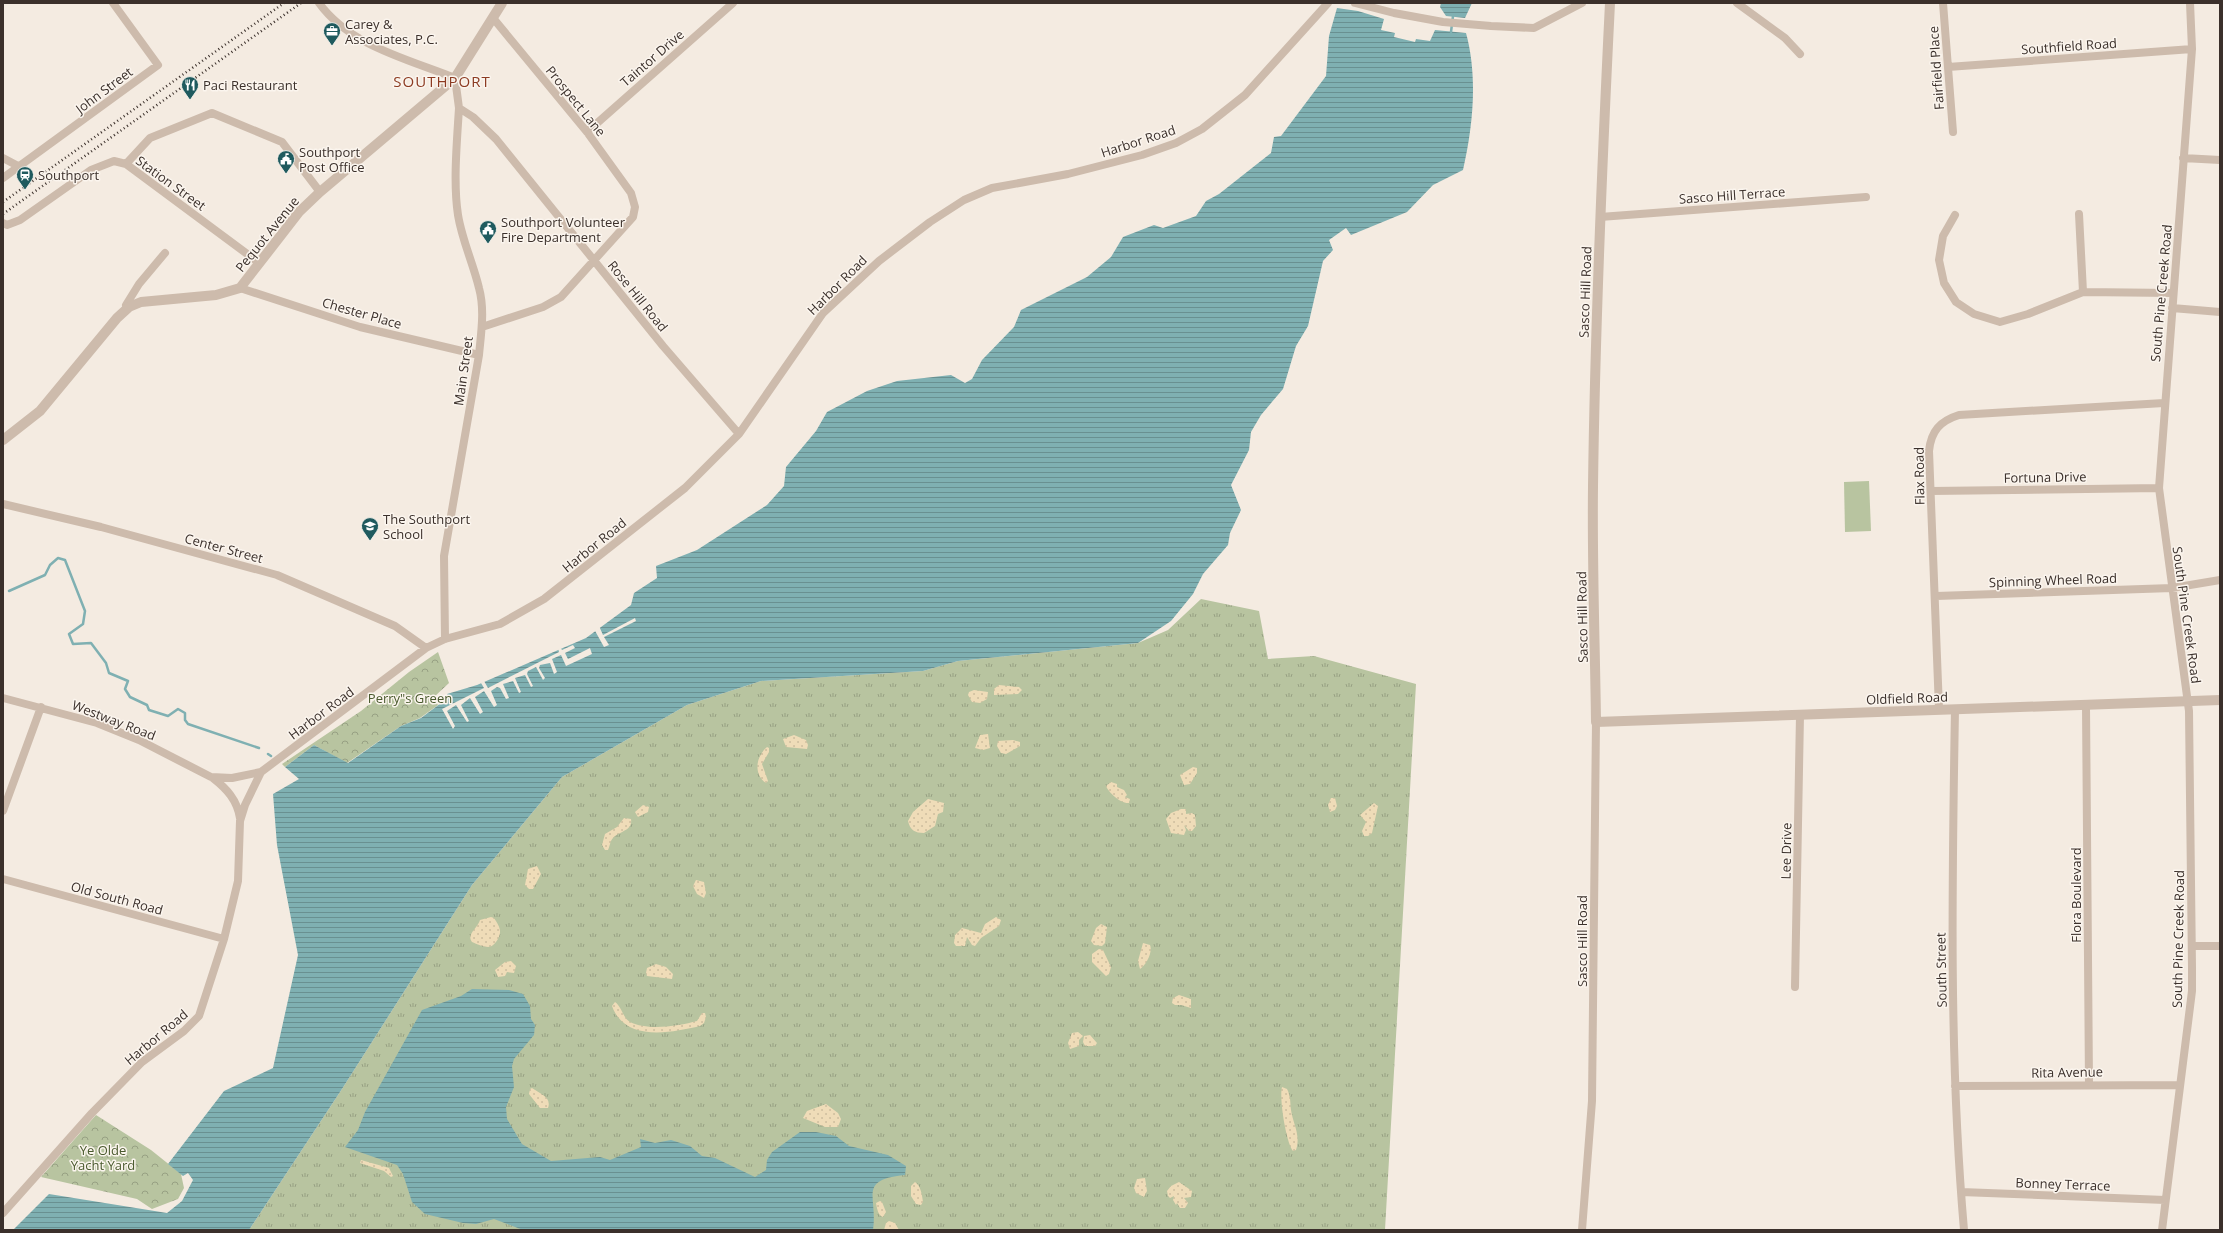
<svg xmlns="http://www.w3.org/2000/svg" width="2223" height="1233" font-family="'Open Sans',sans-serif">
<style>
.grass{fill:url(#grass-tufts)}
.sand{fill:url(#sand-dots)}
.park{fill:url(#park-crowns)}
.pitch{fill:#b8c4a0}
.water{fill:url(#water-rules)}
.pier{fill:#f4ebe1}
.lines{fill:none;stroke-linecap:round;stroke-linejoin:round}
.stream{stroke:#7fb0b2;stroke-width:2.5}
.minor{stroke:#cdbbac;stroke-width:8}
.tertiary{stroke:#cdbbac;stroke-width:10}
.rail{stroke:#3b302b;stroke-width:2.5;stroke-dasharray:1 3;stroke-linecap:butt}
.labels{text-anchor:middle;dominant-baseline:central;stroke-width:3;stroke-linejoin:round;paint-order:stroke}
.poi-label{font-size:13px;fill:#3b302b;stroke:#fbf5ee;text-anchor:start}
.street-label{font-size:13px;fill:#3b302b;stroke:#fbf5ee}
.park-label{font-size:13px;fill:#4a5a2e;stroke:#fbf5ee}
.quarter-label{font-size:15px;letter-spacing:1px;fill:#8c3b22;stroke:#fbf5ee}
</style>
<defs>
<pattern id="grass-tufts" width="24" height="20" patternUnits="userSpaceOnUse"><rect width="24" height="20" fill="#b8c4a0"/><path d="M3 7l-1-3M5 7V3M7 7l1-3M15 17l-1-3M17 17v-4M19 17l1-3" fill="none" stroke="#97a083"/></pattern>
<pattern id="sand-dots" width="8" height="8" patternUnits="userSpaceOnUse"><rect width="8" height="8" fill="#efdcb8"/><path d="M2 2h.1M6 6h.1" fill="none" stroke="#cebd9e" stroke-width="1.8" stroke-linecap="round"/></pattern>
<pattern id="park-crowns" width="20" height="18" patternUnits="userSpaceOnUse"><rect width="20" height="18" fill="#b8c4a0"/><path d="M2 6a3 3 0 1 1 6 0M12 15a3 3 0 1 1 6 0" fill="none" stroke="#97a083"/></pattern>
<pattern id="water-rules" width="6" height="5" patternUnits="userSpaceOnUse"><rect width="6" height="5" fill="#7fb0b2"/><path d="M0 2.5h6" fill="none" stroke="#699091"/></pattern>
</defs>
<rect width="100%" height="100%" fill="#f4ebe1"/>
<!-- grass -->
<path class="grass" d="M1201 599 1259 611 1268 659 1314 656 1416 684 1385 1230H249L342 1089 472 885 562 777 687 705 761 681 923 671 958 661 1138 643 1168 630Z"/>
<!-- sand -->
<path class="sand" d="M999 685 1019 687 1022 690 1018 694 994 695V689Z
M974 690 988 692 987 699 980 703 972 702 968 695 969 692Z
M988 734 990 748 983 750 975 748 980 735Z
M794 735 806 740 808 745 807 749 786 747 783 739Z
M1013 740 1020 742V746L1006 754 1001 753 997 746 998 741Z
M767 747 769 748V752L762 764 768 781 766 783C753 774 756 756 767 747Z
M1193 767 1197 768V773L1190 784 1184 785 1180 775Z
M1111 782 1117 784V787L1124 790 1127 795 1125 797 1130 799 1129 803C1121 804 1109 793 1106 786Z
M1331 798H1335L1337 806 1335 810 1330 812 1328 805Z
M928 799 944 803 943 812 938 814 935 826 924 833C915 833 910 830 908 821L913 812Z
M1374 803 1378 806 1372 833 1368 836H1364L1362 831 1366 822 1360 815Z
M643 805 649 807 648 812 638 817 635 812Z
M1181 809H1186V814L1192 813 1195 815 1196 826 1192 831H1189L1184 825 1186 830 1184 835 1171 833 1166 819 1171 813Z
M624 818 631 819C633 831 619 831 613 838 610 841 610 846 608 850H605L602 845 605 834 617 827Z
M537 866 541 874 533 889H529L525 885 528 869Z
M696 880 704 882 706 893 704 898 697 894 693 886Z
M491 917 494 918C500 927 503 932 496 942 494 944 492 947 488 947 483 947 477 944 472 942 466 934 478 928 480 920Z
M996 917 1001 920 999 926 981 938 975 946 972 945 967 937 965 946H956L954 943 955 935 962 928 981 933 985 924Z
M1101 924 1107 927 1105 943 1102 946 1094 945 1091 941 1096 928Z
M1143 943 1150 945C1153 952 1146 965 1140 969L1138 961Z
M1099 949 1103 950 1111 967 1109 974 1106 976 1092 962V954Z
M511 961 516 966 514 973 507 972 505 976 498 977 495 970 505 962Z
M656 964 666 967 673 974 672 979 647 976 646 973 647 968Z
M1179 995 1191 999V1008L1181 1005H1175L1172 1003 1173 998Z
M615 1002C622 1007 623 1018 630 1022 648 1031 679 1026 697 1021L702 1013H705L706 1017 704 1023 700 1026C670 1033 625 1042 612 1006Z
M1078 1032 1083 1036 1079 1040V1046L1070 1049 1068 1043 1072 1033Z
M1090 1035 1097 1043 1095 1046H1085L1083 1042 1084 1036Z
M1282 1087 1287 1089C1291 1097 1290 1102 1291 1110 1293 1124 1301 1135 1296 1150L1293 1151C1286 1142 1279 1098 1282 1087Z
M532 1088C540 1094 552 1097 548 1108H540L529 1094 530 1089Z
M826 1104 838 1113 841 1119 838 1127H825L803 1118 807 1111Z
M361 1160 389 1168 393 1176 391 1177 384 1171 360 1163Z
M1145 1178 1147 1191 1144 1197 1136 1193 1134 1188 1137 1179Z
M915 1182C921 1186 922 1195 923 1202L921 1205 916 1204 911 1196V1186Z
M1179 1182 1192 1191 1191 1197 1184 1198 1188 1203 1185 1208H1180L1177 1203 1176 1205 1173 1200 1174 1196 1170 1198 1168 1196 1167 1191 1171 1186Z
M880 1201 882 1202 886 1212 883 1217C878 1216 877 1208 876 1203Z
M889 1221 895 1223 899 1230H884L886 1223Z"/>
<!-- park -->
<path class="park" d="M438 652 449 683 433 698 438 705 420 718 401 726 347 763 314 745 285 767 282 764 361 711 409 672Z
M96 1115 151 1150 181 1174 184 1188 178 1199 152 1209 137 1199 41 1177Z"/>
<!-- pitch -->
<path class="pitch" d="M1869 481 1871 531 1845 532 1844 482Z"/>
<!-- water -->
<path class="water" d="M1441 3H1472L1465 18 1446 16 1440 7Z
M1337 8 1358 11 1384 19 1381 30 1395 33 1394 37 1415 42 1416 39 1430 41 1435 30 1466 33C1478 77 1473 126 1463 170L1433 185 1407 212 1351 235 1346 228 1329 240 1333 250 1323 261 1308 326 1296 346 1283 389 1261 415 1251 432 1249 450 1231 485 1241 510 1230 533 1228 545 1203 574 1193 594 1171 621 1138 643 958 661 923 671 761 681 687 705 562 777 472 885 342 1089 249 1230H13L49 1194 167 1213 182 1201 193 1180 188 1173 183 1176 168 1164 224 1091 273 1068 298 955 277 845 273 794 299 779 285 767 314 745 348 763 401 726 421 718 449 697 447 694 477 685 586 638 631 605 634 593 657 578 656 566 697 550 767 505 784 486 786 467 816 431 827 412 867 391 897 381 951 375 965 383 972 379 982 360 1014 327 1021 310 1087 277 1111 257 1123 237 1154 225 1163 228 1196 216 1206 201 1219 194 1271 153 1274 137 1281 136 1326 76 1329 36Z
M472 989 509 990 523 994 530 1006 531 1019 535 1025 534 1035 514 1059 512 1066 514 1087 506 1107 507 1119 522 1144 551 1161 600 1157 610 1160 641 1147 640 1139 655 1143 671 1140 690 1146 702 1156 715 1158 755 1177 766 1170 767 1160 772 1152 800 1132H816L836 1136 849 1146 888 1155 906 1166 905 1175C857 1180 878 1196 873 1230H523L494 1219 476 1224 463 1223 425 1214 412 1202 403 1174 397 1165 345 1147 358 1130 365 1112 422 1010 461 996Z"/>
<!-- pier -->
<path class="pier" d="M635 618 636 621 604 637 609 645 604 647 594 629 599 626 603 635Z
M573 645 575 648 565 653 568 659 590 648 592 654 566 666 561 655 552 659 557 672 554 674 550 663 540 665 539 668 545 678 543 680 536 667 528 671 527 674 533 686 531 687 525 675 515 678 521 692 519 693 513 681 503 684 509 698 506 699 500 688 497 687 491 691 497 705 494 707 484 691 475 697 483 712 480 714 470 698 461 705 469 721 467 722 456 705 447 711 455 726 453 729 442 709 484 688 481 683 484 681 488 688 559 652 558 648 560 647 562 650Z"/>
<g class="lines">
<!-- stream -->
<path class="stream" d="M1451 32 1453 16
M9 591 45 575 50 565 58 558 65 560 85 611 83 624 69 634 73 644 91 643 106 663 109 673 128 681 125 689 130 697 147 705 149 710 168 716 178 709 185 713V720L188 724 259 748
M268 754 271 756"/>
<!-- minor -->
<path class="minor" d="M319 3C350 46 408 59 455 78L459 108 473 117 496 139 663 346 739 434
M1355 3 1394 13 1443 22 1491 26 1534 28 1582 3
M1737 3 1785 38 1800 54
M1943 3 1953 132
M1948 67 2192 49
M587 132 733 3
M3 158 20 167
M2183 158 2220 160
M126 164 150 138 212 113 282 142 320 192
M3 178 158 65 113 3
M2079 214 2083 292
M1955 215 1943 236 1939 260 1944 283 1956 302 1974 314 2000 322 2028 314 2083 292 2173 293
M1600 217 1866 197
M3 223 7 225 20 220 91 170 114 161 126 164 258 262
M240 288 360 327 479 355
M129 307 126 305 139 284 165 253
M2172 308 2220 312
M482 327 543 307 561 297 633 217 635 207 631 193 587 132 493 18
M1931 491 2159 488
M3 504 101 527 277 575 395 626 426 648
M1936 596 2172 588 2220 580
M445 639 444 556 479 355C481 333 485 310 479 288 473 263 462 240 458 215 453 183 457 141 459 108
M3 698 97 723 139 740 211 777 232 778 261 772
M2086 706 2089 1084
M1939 709 1929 451C1931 431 1940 421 1959 415L2164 403
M1955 709C1952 883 1949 1057 1964 1230
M213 778C227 789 237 800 240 818
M3 811 41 707
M3 879 224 939
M2193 946H2220
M1795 987 1800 715
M1955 1086 2179 1085
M1961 1192 2165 1200
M3 1213 92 1113 142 1062 184 1031 199 1016 224 939 238 881 240 821 245 805 261 772 426 648 445 639 500 624 544 599 685 488 739 434 823 313 879 261 930 222 964 200 992 188 1068 174 1142 155 1176 143 1202 129 1245 95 1328 3
M1582 1230 1592 1101 1596 722
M2162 1230 2192 991V968L2189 711 2159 488 2192 49 2190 3"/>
<!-- tertiary -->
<path class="tertiary" d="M1610 3C1602 164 1595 325 1593 487 1592 565 1595 643 1596 722L2220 700
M3 440 40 411 117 318 129 307 141 302 216 295 240 288 299 212 320 192 455 78 502 3"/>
<!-- rail -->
<path class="rail" d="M3 202 284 3
M3 214 301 3"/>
</g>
<!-- icons -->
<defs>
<g id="office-pin" transform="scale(0.9)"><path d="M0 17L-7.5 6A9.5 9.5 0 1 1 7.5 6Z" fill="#1f5a5e" stroke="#fbf5ee"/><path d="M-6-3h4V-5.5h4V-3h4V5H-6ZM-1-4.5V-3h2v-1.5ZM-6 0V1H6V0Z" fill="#fff"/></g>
<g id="restaurant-pin" transform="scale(0.9)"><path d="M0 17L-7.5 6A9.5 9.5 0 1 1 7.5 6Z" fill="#1f5a5e" stroke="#fbf5ee"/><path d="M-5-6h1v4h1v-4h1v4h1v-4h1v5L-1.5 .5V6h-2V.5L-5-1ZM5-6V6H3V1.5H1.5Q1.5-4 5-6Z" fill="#fff"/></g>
<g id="civic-pin" transform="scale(0.9)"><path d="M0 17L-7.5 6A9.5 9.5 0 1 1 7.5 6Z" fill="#1f5a5e" stroke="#fbf5ee"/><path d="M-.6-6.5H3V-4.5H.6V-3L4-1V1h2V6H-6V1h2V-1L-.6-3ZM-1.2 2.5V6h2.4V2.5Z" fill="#fff"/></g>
<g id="station-pin" transform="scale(0.9)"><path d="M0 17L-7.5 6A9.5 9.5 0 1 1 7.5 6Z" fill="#1f5a5e" stroke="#fbf5ee"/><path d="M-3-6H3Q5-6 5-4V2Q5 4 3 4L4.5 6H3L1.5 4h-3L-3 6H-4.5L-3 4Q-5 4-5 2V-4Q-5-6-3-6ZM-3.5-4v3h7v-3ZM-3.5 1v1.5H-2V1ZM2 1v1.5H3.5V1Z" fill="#fff"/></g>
<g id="school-pin" transform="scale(0.9)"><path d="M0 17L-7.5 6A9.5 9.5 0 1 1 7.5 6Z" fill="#1f5a5e" stroke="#fbf5ee"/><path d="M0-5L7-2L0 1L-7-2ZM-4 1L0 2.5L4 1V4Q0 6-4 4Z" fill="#fff"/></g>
</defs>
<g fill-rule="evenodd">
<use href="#office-pin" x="332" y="31"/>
<use href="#restaurant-pin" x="190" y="85"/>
<use href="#civic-pin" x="286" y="159"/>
<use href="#station-pin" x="25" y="175"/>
<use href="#civic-pin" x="488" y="229"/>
<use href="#school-pin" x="370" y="526"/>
</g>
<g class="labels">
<!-- poi labels -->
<g class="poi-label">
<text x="345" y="24">Carey &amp;<tspan x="345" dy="15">Associates, P.C.</tspan></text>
<text x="203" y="85">Paci Restaurant</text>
<text x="299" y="152">Southport<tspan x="299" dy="15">Post Office</tspan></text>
<text x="38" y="175">Southport</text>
<text x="501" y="222">Southport Volunteer<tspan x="501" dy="15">Fire Department</tspan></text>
<text x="383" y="519">The Southport<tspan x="383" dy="15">School</tspan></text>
</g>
<!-- street labels -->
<g class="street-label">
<text transform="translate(2069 46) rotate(-4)">Southfield Road</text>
<text transform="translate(652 58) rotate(-41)">Taintor Drive</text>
<text transform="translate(1936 68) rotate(-94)">Fairfield Place</text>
<text transform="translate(104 90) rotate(-37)">John Street</text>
<text transform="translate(576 101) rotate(51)">Prospect Lane</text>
<text transform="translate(1138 141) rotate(-18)">Harbor Road</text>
<text transform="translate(171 183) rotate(36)">Station Street</text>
<text transform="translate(1732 195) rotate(-4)">Sasco Hill Terrace</text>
<text transform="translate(267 234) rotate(-51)">Pequot Avenue</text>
<text transform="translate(837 285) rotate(-45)">Harbor Road</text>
<text transform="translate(1585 292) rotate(-88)">Sasco Hill Road</text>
<text transform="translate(2161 293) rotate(-85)">South Pine Creek Road</text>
<text transform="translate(638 296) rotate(51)">Rose Hill Road</text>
<text transform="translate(362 313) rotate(16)">Chester Place</text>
<text transform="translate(463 371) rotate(-82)">Main Street</text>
<text transform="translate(1919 476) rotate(-91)">Flax Road</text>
<text transform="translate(2045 477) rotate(-1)">Fortuna Drive</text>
<text transform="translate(594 545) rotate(-39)">Harbor Road</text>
<text transform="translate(224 548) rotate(15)">Center Street</text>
<text transform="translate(2053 580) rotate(-2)">Spinning Wheel Road</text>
<text transform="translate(2187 615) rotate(82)">South Pine Creek Road</text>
<text transform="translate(1582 617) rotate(-91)">Sasco Hill Road</text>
<text transform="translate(1907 698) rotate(-2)">Oldfield Road</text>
<text transform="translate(321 713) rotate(-37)">Harbor Road</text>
<text transform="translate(114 720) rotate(21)">Westway Road</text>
<text transform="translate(1786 851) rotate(-89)">Lee Drive</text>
<text transform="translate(2076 895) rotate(-90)">Flora Boulevard</text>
<text transform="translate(117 898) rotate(15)">Old South Road</text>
<text transform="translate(2178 939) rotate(-89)">South Pine Creek Road</text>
<text transform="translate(1582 941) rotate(-90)">Sasco Hill Road</text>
<text transform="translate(1941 970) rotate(-91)">South Street</text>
<text transform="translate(156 1037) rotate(-40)">Harbor Road</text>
<text transform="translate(2067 1072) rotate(-1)">Rita Avenue</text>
<text transform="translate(2063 1184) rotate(2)">Bonney Terrace</text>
</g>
<!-- park labels -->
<g class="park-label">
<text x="410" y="698">Perry"s Green</text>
<text x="103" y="1150">Ye Olde<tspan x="103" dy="15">Yacht Yard</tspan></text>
</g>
<!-- quarter labels -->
<g class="quarter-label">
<text x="442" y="81">SOUTHPORT</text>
</g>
</g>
<!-- border -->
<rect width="2223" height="1233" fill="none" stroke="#3b302b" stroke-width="8"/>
</svg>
